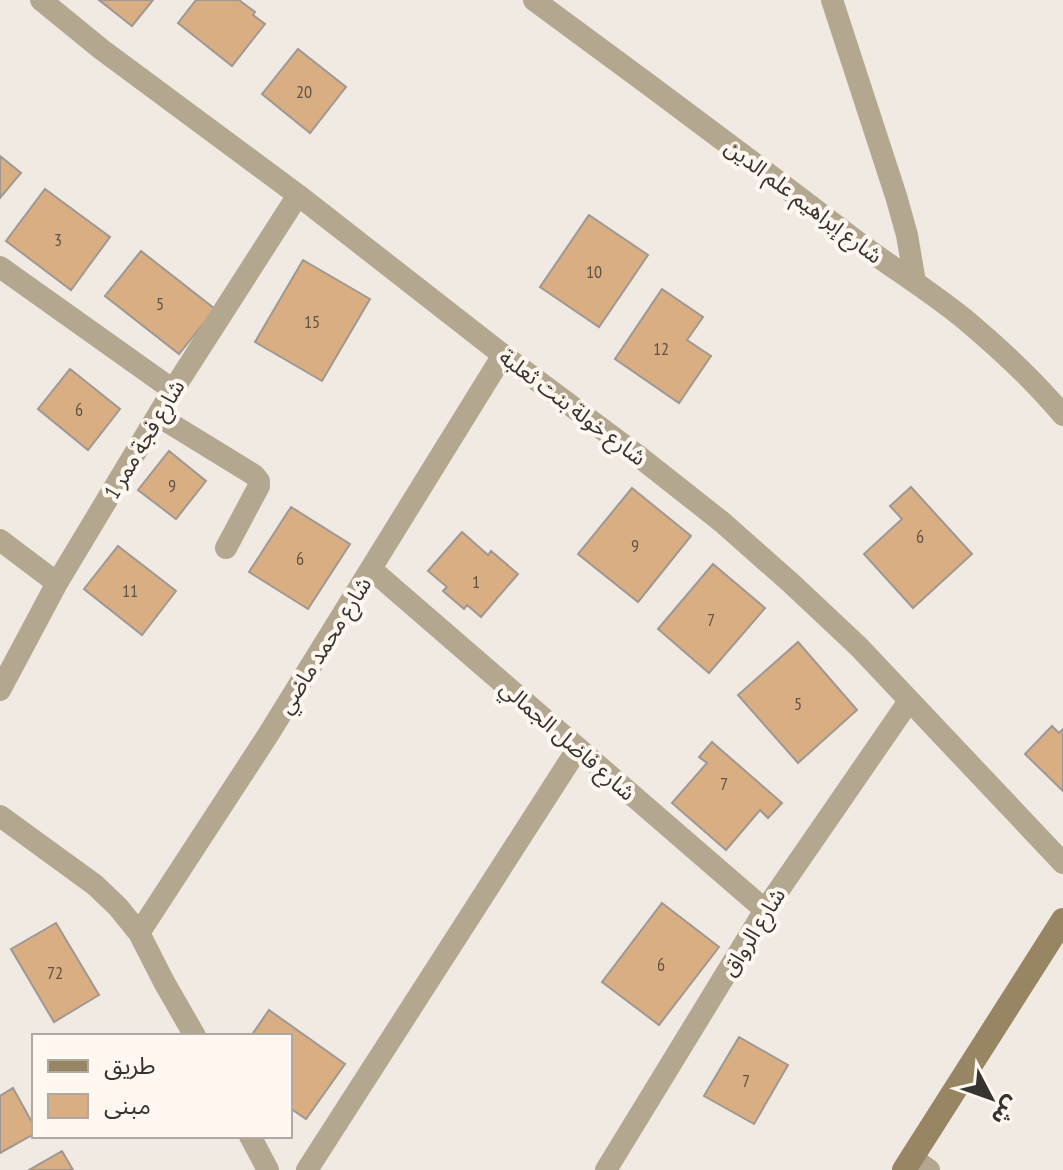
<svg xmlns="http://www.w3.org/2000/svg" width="1063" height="1170" font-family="'PT Sans Narrow','Noto Sans Arabic',sans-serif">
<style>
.building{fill:#daae83;stroke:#9f9892;stroke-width:2}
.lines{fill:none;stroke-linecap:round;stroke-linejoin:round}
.street{stroke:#b4a790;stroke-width:22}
.secondary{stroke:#988564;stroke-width:24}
.labels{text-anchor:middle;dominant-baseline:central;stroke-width:8;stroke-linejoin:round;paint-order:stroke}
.number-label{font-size:18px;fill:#5f5246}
.street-label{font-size:22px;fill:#363431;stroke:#fff7f0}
</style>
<rect width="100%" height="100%" fill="#f1eae2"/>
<!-- building -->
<path class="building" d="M99 0H153L132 26Z
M196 0H239L255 12 253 15 265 24 232 66 178 23Z
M298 49 346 87 310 133 262 94Z
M0 156 21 173 0 198Z
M45 189 110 237 71 290 6 241Z
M589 215 648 255 599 327 540 287Z
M141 251 215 309 179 354 105 296Z
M303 260 370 299 322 381 255 342Z
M662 289 703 317 687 340 711 356 679 403 615 359Z
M70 369 120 409 88 450 38 409Z
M169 451 206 481 176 519 138 490Z
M911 487 972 554 913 608 864 554 902 519 890 506Z
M632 488 691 536 638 602 578 554Z
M291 507 350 544 308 609 249 572Z
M462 532 488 555 491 551 518 574 481 617 467 605 464 609 443 591 447 587 428 571Z
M118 546 176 591 142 635 84 589Z
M713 564 765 608 709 673 658 629Z
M798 642 857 710 798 763 738 695Z
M1052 726 1059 733 1063 729V791L1025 754Z
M712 742 782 803 768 818 760 810 726 850 672 803 707 763 699 757Z
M662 903 719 947 659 1025 602 982Z
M56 923 99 995 54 1022 11 949Z
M269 1010 345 1064 306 1119 290 1108V1036H251Z
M739 1037 788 1065 754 1124 704 1096Z
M13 1088 34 1126V1134L0 1153V1096Z
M62 1151 73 1170H29Z"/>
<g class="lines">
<!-- street -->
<path class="street" d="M41 0 101 49 298 195 503 355 637 455 722 522 792 584 859 647 1063 863
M534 0C642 79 749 159 855 240 892 268 932 292 968 322 1000 349 1036 383 1063 415
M832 0 896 196 907 235 915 282
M0 267 173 390
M158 416 254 475 259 481V486L226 548
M0 540 57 583
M371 569 765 910
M0 690 57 583 173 390 298 195
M0 816 95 885 118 907 139 933 164 982 195 1036
M139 933 268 735 503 355
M250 1136 268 1170
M912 1158 929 1170
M307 1170 578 748
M606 1170 765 910 909 701"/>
<!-- secondary -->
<path class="secondary" d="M904 1170 1063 920"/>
</g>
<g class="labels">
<!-- number labels -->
<g class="number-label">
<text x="304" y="91">20</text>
<text x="58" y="239">3</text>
<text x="594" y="271">10</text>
<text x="160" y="303">5</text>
<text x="312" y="321">15</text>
<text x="661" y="348">12</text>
<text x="79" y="409">6</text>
<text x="172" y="485">9</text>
<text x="920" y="536">6</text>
<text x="635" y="545">9</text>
<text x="300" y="558">6</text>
<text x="476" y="581">1</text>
<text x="130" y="590">11</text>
<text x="711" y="619">7</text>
<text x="798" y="703">5</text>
<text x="724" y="783">7</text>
<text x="661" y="964">6</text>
<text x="55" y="972">72</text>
<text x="746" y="1080">7</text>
</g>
<!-- street labels -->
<g class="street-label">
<text transform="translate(804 201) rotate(37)">شارع إبراهيم علم الدين</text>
<text transform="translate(573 407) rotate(37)">شارع خولة بنت ثعلبة</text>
<text transform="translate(144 439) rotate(-59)">شارع فجة ممر 1</text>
<text transform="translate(324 645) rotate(-58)">شارع محمد ماضي</text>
<text transform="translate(568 740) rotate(41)">شارع فاضل الجمالي</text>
<text transform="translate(753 932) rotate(-58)">شارع الرواق</text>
</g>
</g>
<!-- legend -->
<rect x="32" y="1034" width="260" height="104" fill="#fff7f0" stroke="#afa9a4" stroke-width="2"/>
<rect x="48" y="1060" width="40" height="12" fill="#988564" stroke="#afa9a4" stroke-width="2"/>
<text x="104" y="1074" font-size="24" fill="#363431">طريق</text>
<rect x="48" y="1094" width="40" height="24" fill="#daae83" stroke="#afa9a4" stroke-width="2"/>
<text x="104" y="1114" font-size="24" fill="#363431">مبنى</text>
<!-- north arrow -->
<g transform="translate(991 1098) rotate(131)" stroke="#fff7f0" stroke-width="6" paint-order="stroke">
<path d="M0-6L14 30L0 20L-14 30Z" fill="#363431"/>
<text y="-12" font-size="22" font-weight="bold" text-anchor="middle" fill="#363431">ش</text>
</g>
</svg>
